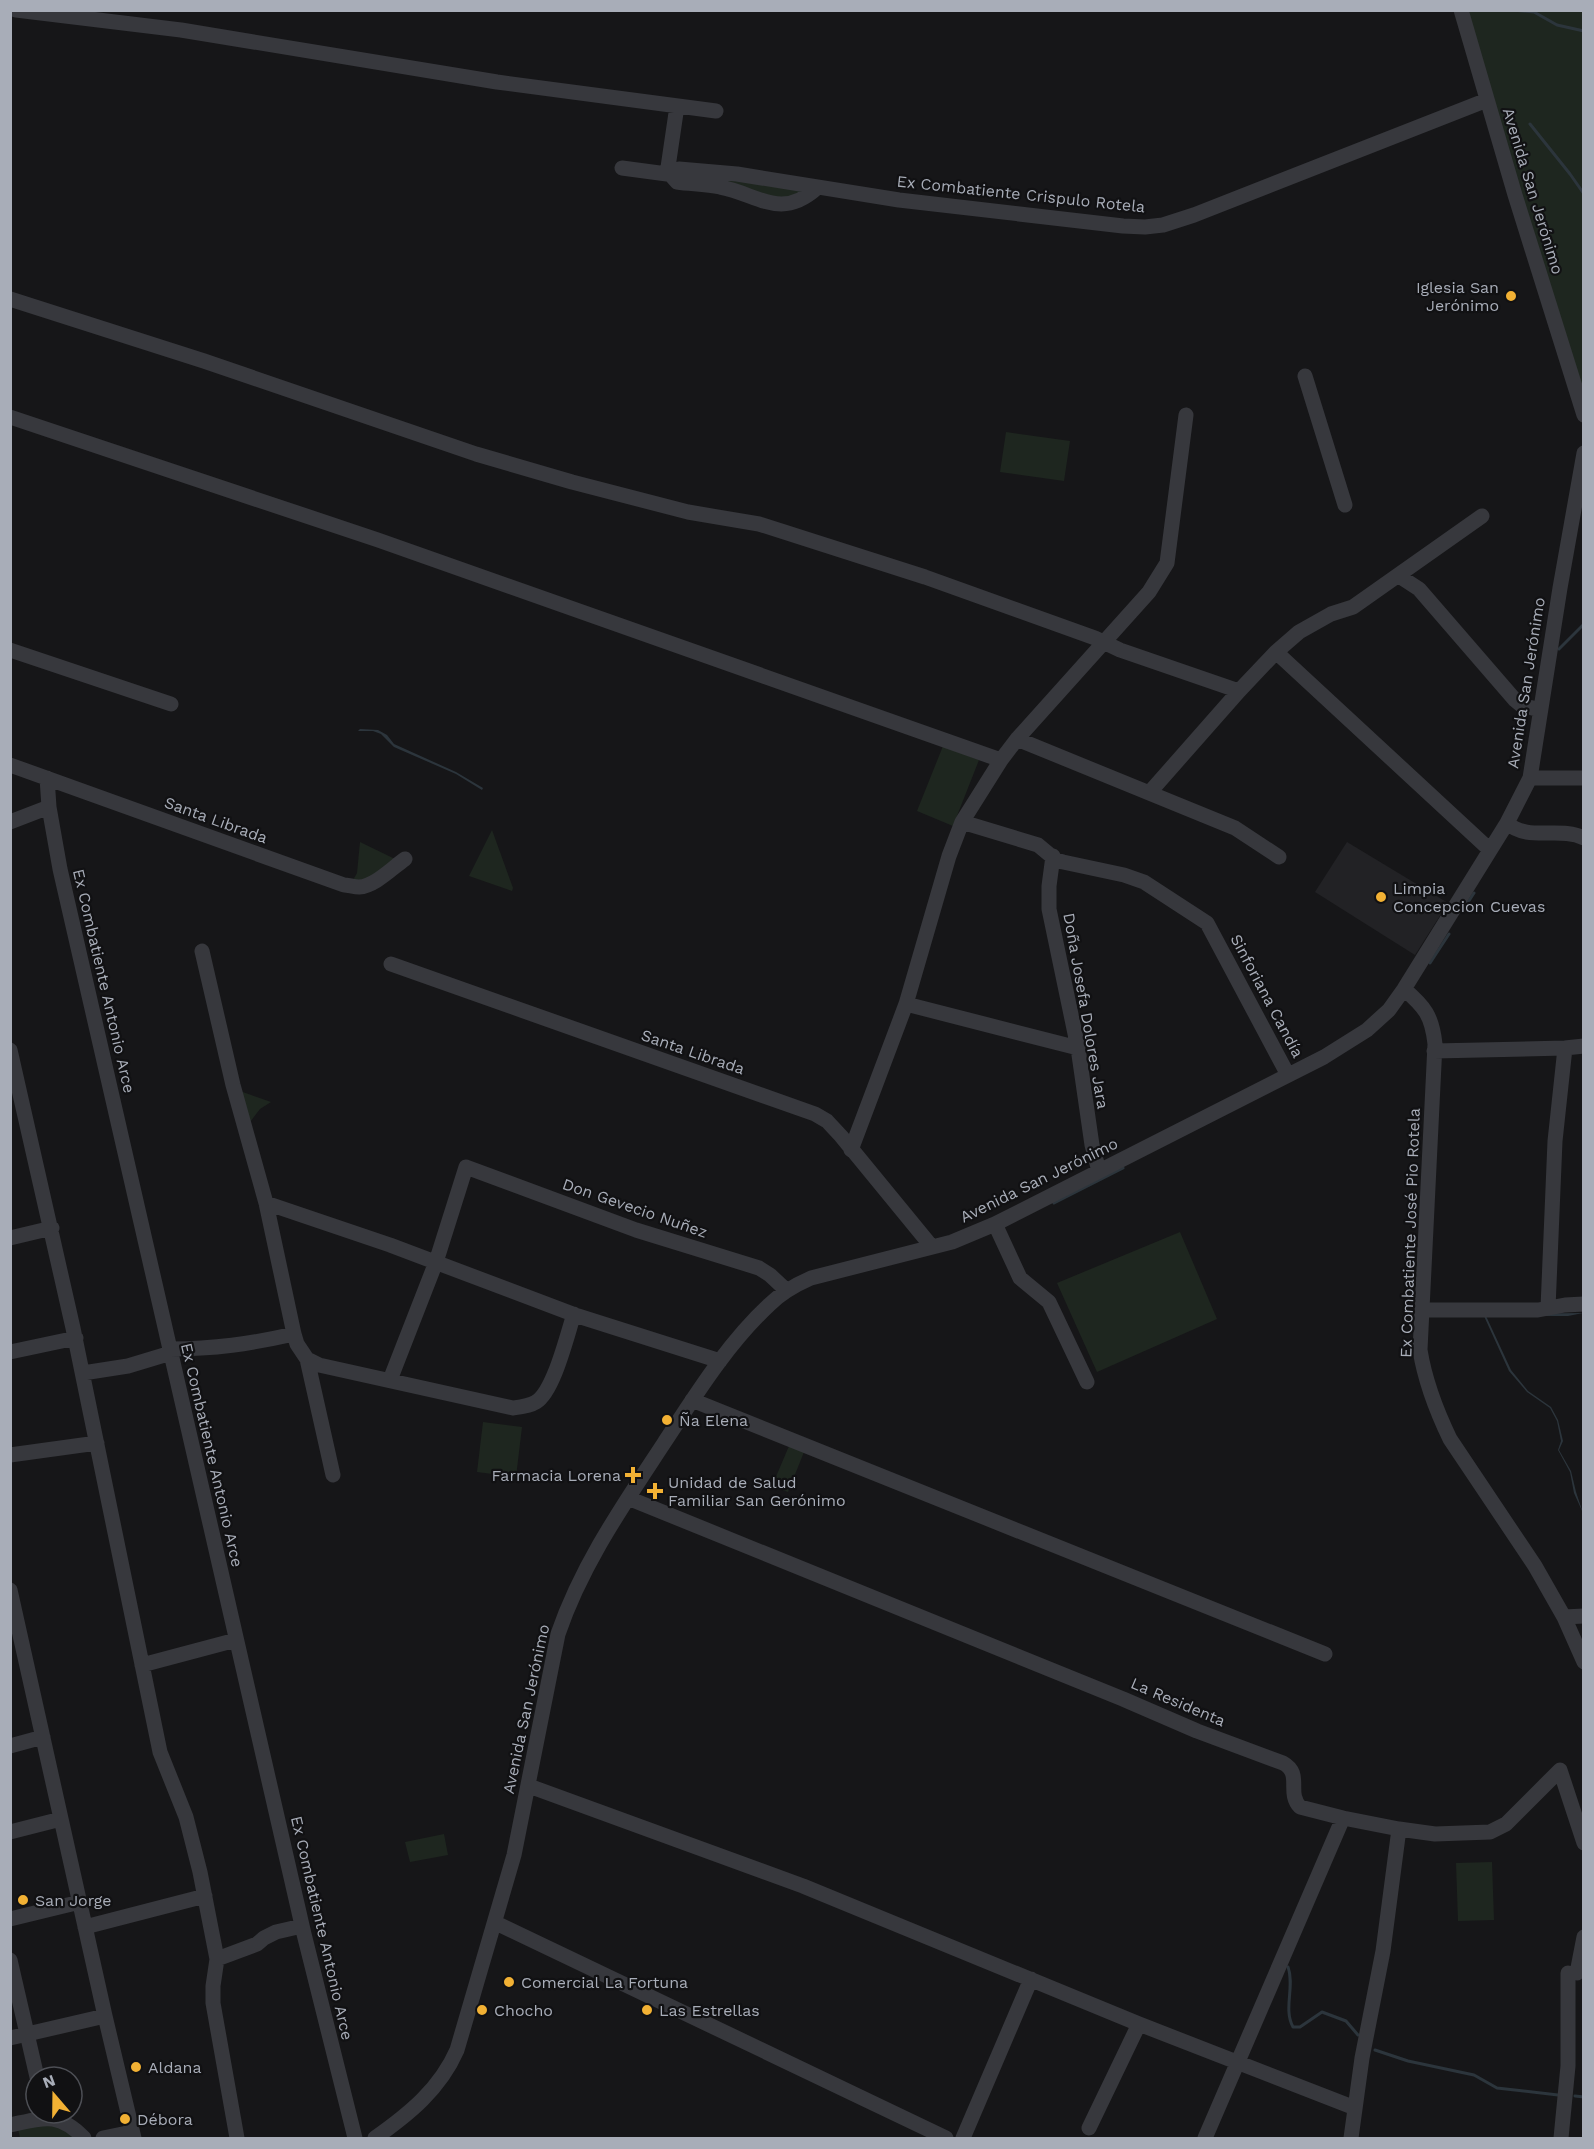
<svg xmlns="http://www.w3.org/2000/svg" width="1594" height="2149" font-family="'Work Sans',sans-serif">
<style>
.built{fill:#222225}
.green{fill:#1e261f}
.water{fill:#2c353c}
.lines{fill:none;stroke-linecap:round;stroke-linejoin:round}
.stream{stroke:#2c353c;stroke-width:3}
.minor{stroke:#37383d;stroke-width:15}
.poi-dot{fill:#f2b134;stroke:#111113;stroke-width:2}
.labels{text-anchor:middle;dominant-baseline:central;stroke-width:4.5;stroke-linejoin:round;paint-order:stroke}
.street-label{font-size:16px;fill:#a8adb8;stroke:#111113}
.poi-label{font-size:16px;fill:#a8adb8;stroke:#111113;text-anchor:start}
</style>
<rect width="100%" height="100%" fill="#161618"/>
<!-- built -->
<path class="built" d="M1347 842 1448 903 1415 955 1315 892Z"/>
<!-- green -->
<path class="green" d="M1466 11H1583V399Z
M676 174 810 188 782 200Z
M1006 432 1070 441 1064 481 1000 472Z
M943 746 979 760 953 826 917 811Z
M492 830 513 888 512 891 469 876Z
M360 842 395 859 377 877 352 882 357 873Z
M240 1091 271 1102 260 1109 247 1126Z
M1180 1232 1217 1319 1097 1372 1057 1283Z
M483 1422 522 1427 516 1477 477 1472Z
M789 1446 804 1452 788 1492 772 1486Z
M444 1834 448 1855 410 1862 405 1842Z
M1492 1862 1494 1920 1458 1921 1456 1863Z
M53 2124 78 2138H20L18 2129Z"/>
<!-- water -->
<path class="water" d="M360 729 378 730 387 735 394 744 456 772 483 788 482 790 456 774 394 747 381 734 373 731H358Z
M1583 1313 1568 1316H1486L1511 1370 1528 1391 1551 1407 1558 1420 1563 1441 1559 1450 1571 1471 1576 1492 1583 1513 1574 1493 1570 1472 1558 1450 1561 1441 1557 1421 1550 1408 1527 1392 1509 1371 1484 1316 1428 1315Z"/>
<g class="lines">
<!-- stream -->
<path class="stream" d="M1512 10 1534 12 1557 25 1584 31
M1530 124 1570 174 1584 194
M1559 649 1584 624
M1463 910 1474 893
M1430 963 1449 934
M1054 1203 1123 1168
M1288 1967C1295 1986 1283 2009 1293 2027H1300L1322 2012 1346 2021 1358 2035
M1375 2050 1408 2061 1474 2075 1497 2088 1558 2095
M1575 2096 1584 2097"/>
<!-- minor -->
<path class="minor" d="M16 10 181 30 497 82 716 111
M1461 10 1515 195 1584 415
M622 168 667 174 679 169 737 174 899 200 1123 226 1145 227 1163 225 1194 215 1487 100
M667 174 677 106
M670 174 677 182C691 184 706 184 720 187 758 194 780 221 817 188
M10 299 204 361 476 454 572 482 688 512 759 524 925 577 1095 638 1120 650 1239 691
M1305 376 1345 505
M10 417 378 540 1001 760
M1399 576 1419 589 1515 700 1521 705 1540 710
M10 650 171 704
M1276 652 1490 850
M1017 739 1235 828 1279 857
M10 765 344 885C348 885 354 887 359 887 375 886 392 868 405 859
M47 778 49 807 60 869 304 1934 355 2138
M1530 778H1584
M1150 792 1239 691 1276 652 1299 632 1331 614 1353 607 1482 516
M10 822 49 807
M962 822 1038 845 1056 860 1063 862 1124 875 1144 882 1207 923 1288 1075
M1507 823C1528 842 1560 826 1584 838
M1053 856 1049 886V909L1078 1048 1092 1145 1099 1171
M202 951 233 1085 266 1203 294 1334 297 1344 307 1359 333 1475
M391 964 815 1114 827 1121 841 1136 932 1247
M1404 989C1425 1007 1432 1016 1435 1044L1420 1350C1425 1381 1436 1410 1450 1439L1535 1566 1564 1617 1584 1662
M906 1004 1078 1048
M10 1050 73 1328 160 1752 186 1817 200 1872 217 1959 213 1986V2003L237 2138
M1434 1051 1565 1048 1584 1046
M851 1150 906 1004 949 856 962 822 1001 760 1017 739 1149 592 1167 563 1186 415
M266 1203 390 1245 578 1316 720 1361
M995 1224 1020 1278 1049 1302 1087 1382
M10 1238 52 1228
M1548 1308 1555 1141 1565 1048
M1422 1310H1538L1565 1305 1584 1304
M170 1349C214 1349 250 1344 294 1334
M10 1352 76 1338
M307 1359 319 1365 513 1408C521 1407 530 1406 536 1402 554 1391 567 1335 574 1314
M83 1373 128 1366 171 1353
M390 1380 436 1262 466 1167 636 1230 759 1268 770 1275 786 1290
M692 1400 1325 1654
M10 1455 97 1443
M628 1498 1123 1699 1197 1731 1283 1763C1303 1774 1286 1792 1300 1807L1343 1818 1399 1829 1383 1951 1362 2058 1351 2138
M10 1590 105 2016 134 2138
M1564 1617 1584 1616
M142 1665 236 1640
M10 1746 43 1737
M529 1786 803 1886 1139 2024 1355 2108
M1399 1829 1435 1834 1490 1832 1506 1824 1560 1770 1584 1843
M10 1832 61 1819
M10 1919 80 1902
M496 1923 946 2138
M85 1927 205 1896
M217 1959 257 1944 264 1938 276 1932 302 1926
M10 1960 37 2077
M1577 1973 1584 1937
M10 2038 105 2016
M10 2125C43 2118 58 2111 84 2138
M1089 2128 1139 2024
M103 2138 132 2132
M375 2138C409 2114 440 2089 457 2050L514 1855 558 1634C582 1564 624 1504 664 1443 695 1396 727 1344 769 1305 781 1293 795 1285 811 1278L952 1242 995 1224 1324 1057 1367 1030 1389 1010 1404 989 1507 823 1530 778 1560 588 1584 453
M963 2138 1031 1979
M1205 2138 1343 1818
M1561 2138 1568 2066V1973"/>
</g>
<!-- markers -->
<g class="poi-dot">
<circle cx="1511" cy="296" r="6"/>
<circle cx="1381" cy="897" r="6"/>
<circle cx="667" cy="1420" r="6"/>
<path d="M630 1466h6v6h6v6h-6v6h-6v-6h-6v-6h6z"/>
<path d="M652 1482h6v6h6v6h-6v6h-6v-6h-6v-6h6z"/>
<circle cx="23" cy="1900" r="6"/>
<circle cx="509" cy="1982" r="6"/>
<circle cx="482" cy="2010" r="6"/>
<circle cx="647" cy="2010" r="6"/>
<circle cx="136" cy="2067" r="6"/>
<circle cx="125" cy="2119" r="6"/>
</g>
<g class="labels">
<!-- street labels -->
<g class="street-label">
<text transform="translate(1533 191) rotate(73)">Avenida San Jerónimo</text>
<text transform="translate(1021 194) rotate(6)">Ex Combatiente Crispulo Rotela</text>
<text transform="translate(1526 683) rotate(-81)">Avenida San Jerónimo</text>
<text transform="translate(216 820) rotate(20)">Santa Librada</text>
<text transform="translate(104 981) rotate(77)">Ex Combatiente Antonio Arce</text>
<text transform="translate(1267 996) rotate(62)">Sinforiana Candía</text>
<text transform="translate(1086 1011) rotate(80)">Doña Josefa Dolores Jara</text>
<text transform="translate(693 1052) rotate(19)">Santa Librada</text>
<text transform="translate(1039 1180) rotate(-26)">Avenida San Jerónimo</text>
<text transform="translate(635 1208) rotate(19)">Don Gevecio Nuñez</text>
<text transform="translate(1410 1233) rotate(-88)">Ex Combatiente José Pio Rotela</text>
<text transform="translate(212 1455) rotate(77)">Ex Combatiente Antonio Arce</text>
<text transform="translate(1178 1702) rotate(23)">La Residenta</text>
<text transform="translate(526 1709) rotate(-78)">Avenida San Jerónimo</text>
<text transform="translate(322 1928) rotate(77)">Ex Combatiente Antonio Arce</text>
</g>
<!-- poi labels -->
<g class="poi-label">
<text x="1499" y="287" text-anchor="end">Iglesia San<tspan x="1499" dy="18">Jerónimo</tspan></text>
<text x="1393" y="888">Limpia<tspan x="1393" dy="18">Concepcion Cuevas</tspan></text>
<text x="679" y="1420">Ña Elena</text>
<text x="621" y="1475" text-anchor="end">Farmacia Lorena</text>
<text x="668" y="1482">Unidad de Salud<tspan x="668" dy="18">Familiar San Gerónimo</tspan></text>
<text x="35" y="1900">San Jorge</text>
<text x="521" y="1982">Comercial La Fortuna</text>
<text x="494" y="2010">Chocho</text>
<text x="659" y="2010">Las Estrellas</text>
<text x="148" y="2067">Aldana</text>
<text x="137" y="2119">Débora</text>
</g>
</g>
<!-- border -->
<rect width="1594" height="2149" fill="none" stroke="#a8adb8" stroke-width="24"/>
<!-- north arrow -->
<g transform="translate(54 2095) rotate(340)"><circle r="28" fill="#111113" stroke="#4d4f55" stroke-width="1.5"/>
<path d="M0-4.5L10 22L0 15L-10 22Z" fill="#f2b134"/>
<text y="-9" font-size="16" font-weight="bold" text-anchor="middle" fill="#a8adb8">N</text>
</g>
</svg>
